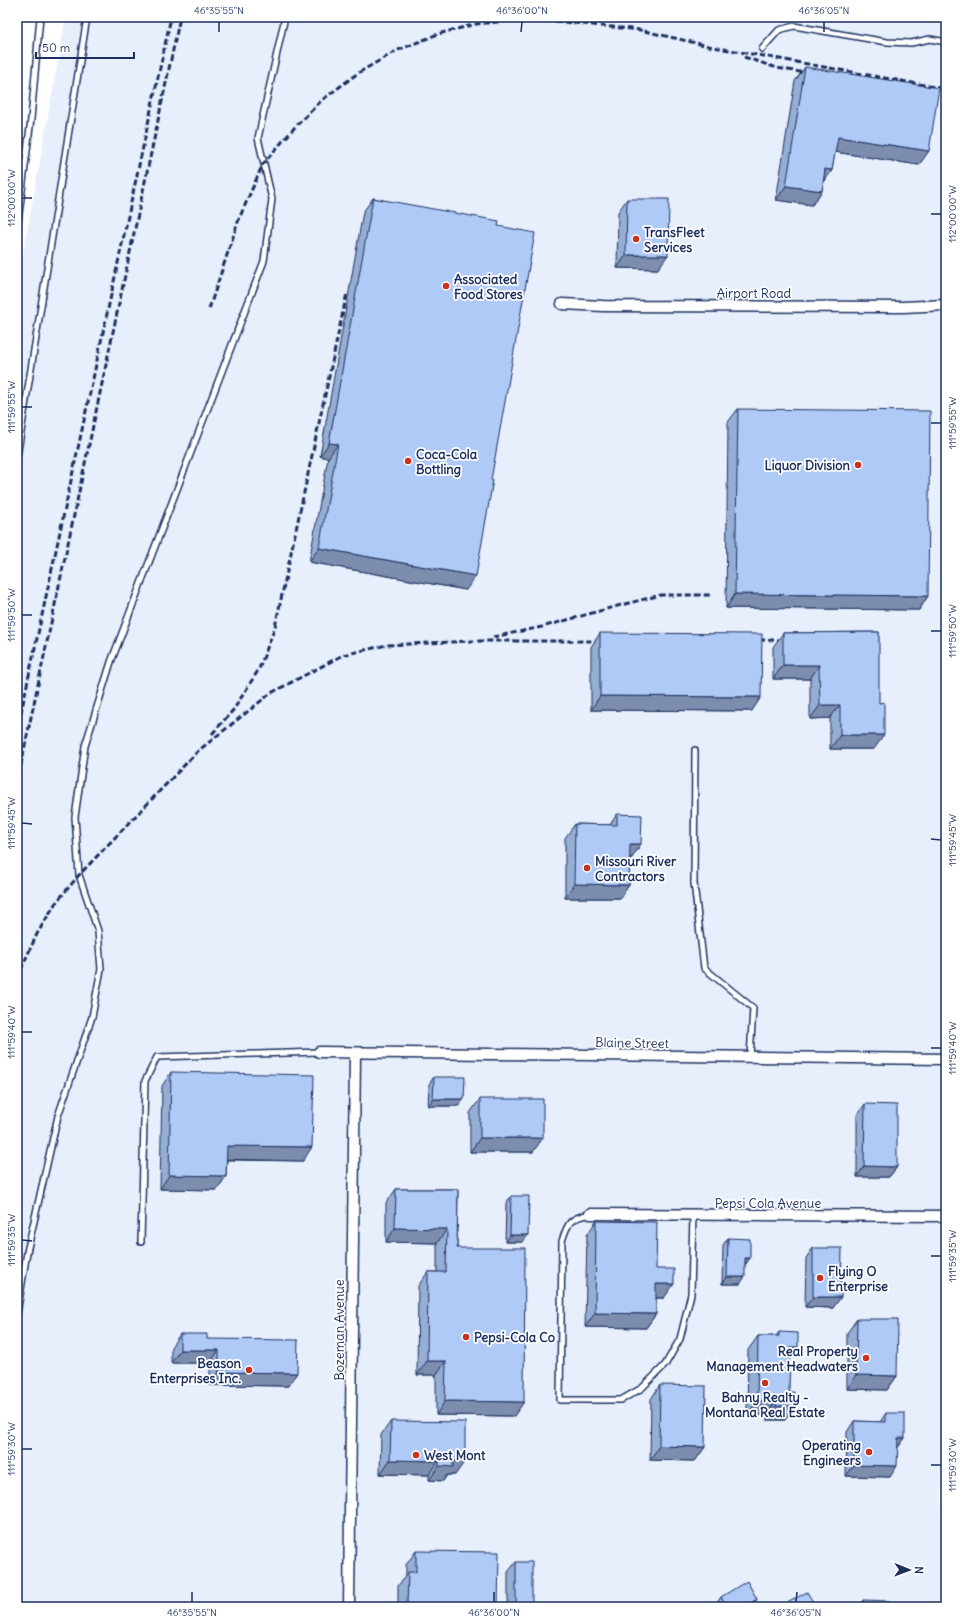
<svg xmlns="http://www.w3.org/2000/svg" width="963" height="1624" font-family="Delius,sans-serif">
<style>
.built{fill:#e7effd}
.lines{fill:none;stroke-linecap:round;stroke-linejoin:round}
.lane-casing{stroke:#1b2f5e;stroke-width:8}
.street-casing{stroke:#1b2f5e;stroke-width:13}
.lane{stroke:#fff;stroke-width:5}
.street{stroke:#fff;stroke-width:10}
.rail{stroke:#1b2f5e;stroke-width:3;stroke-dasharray:6 3;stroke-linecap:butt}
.wall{fill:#97aed4;stroke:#1b2f5e}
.shaded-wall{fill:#7b8dad;stroke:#1b2f5e}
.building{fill:#b0caf7;stroke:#1b2f5e}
.ticks{fill:none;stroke:#1b2f5e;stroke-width:1.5}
.poi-dot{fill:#c8321e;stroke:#fff;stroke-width:1.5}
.labels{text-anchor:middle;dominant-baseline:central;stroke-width:3.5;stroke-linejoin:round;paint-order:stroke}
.poi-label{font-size:13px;font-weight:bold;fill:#1b2f5e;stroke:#fff;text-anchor:start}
.street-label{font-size:13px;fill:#1b2f5e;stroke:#fff}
.neatline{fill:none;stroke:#1b2f5e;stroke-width:1.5}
.ticks-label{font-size:10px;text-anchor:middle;fill:#1b2f5e}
</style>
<rect width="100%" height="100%" fill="#fff"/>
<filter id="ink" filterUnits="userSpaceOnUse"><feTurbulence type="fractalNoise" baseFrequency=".025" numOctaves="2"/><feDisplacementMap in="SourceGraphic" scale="8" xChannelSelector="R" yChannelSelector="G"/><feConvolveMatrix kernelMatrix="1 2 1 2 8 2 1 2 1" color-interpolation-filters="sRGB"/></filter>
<g filter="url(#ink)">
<!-- built -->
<path class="built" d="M66 17H946V889L941 1607H17V287Z
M946 1007V1607H943Z"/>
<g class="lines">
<!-- lane casing -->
<g class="lane-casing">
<path id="lane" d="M762 49 779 30 794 26 887 42 911 43 930 39 946 42
M17 230 31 119 40 17
M17 457 87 17
M695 750 694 883 704 968 753 1008 750 1057
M590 1214C570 1218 568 1222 562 1241L560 1400H621L642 1388 665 1365 680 1339 691 1294 693 1215
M141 1242 145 1081 157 1057 319 1052
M17 1314 27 1252 58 1116 92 1017 101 969 98 931 79 875 75 817 85 746 111 662 264 261 272 199 258 138 285 17"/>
</g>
<!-- street casing -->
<g class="street-casing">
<path id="street" d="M562 304 603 306 903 307 946 305
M319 1052 946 1059
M590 1214 946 1216
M349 1607 355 1053"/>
</g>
<!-- lane -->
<use href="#lane" class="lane"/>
<!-- street -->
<use href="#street" class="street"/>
<!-- rail -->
<path class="rail" d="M744 57 777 68 811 74
M209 309 239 219 263 164 295 127 322 100 358 73 396 51 438 34 476 24 535 19 640 30 713 47 946 89
M493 637 542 627 621 605 661 595H711
M750 640H788
M17 731 171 17
M212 734 234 709 259 669 275 627 347 293
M17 783 180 17
M17 978 37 934 55 904 79 875 198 751 271 693 343 655 387 645 472 641H606"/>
</g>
<!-- wall -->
<path class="wall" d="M805 67 919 165 835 152 832 170 823 183 822 191 812 205 776 200 795 81Z
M373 198 498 226 466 590 309 562 328 458 320 456 363 212Z
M627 199 658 269 617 268 618 212Z
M738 409 928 596 919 610 726 608 728 422Z
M879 632 874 749H830V718L810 719V679H773V647L783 633Z
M600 633 752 711 591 710V647Z
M617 814 632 858H630L629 885 620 898H565V838L575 824 610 825Z
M171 1072 303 1161 227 1160 226 1176 217 1190 160 1189 162 1086Z
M434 1077 459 1106H428L429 1084Z
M480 1099 533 1152H470V1113Z
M865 1104 897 1167 889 1177H857V1115Z
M396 1189H458L457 1248 514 1416 436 1415V1375H417L418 1286 428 1272H437V1243L386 1242V1203Z
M511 1196 523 1242H505L506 1203Z
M596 1221 656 1269 664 1298H656V1314L646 1328 585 1327 587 1235Z
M728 1238 750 1258 745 1265 740 1284H722L723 1245Z
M813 1248 833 1308 805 1307 806 1258Z
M857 1319 897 1376 887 1390 847 1389V1333Z
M779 1332 798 1347 789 1358 785 1420H767V1415H747L748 1350 758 1336H776Z
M180 1334 207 1339 288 1386 210 1385V1363H171V1347Z
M660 1385 705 1447 695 1461 650 1460 651 1399Z
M886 1413 905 1438 897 1448 890 1477 846 1476 847 1432 854 1421 880 1422Z
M391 1421 455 1475H447L443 1481 429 1480V1475L380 1474 381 1435Z
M416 1551 498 1607H398V1586L406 1575V1565Z
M516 1562 532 1607H508V1572Z
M721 1597 757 1599 752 1606 750 1607H718L716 1604Z
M863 1600 889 1607H859Z"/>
<!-- shaded-wall -->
<path class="shaded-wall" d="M838 137 929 151 919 165 828 151Z
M825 169 832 170 823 184Z
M786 186 822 191 812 205 776 200Z
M626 255H668L658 269 617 268Z
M329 443 338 444 328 458 320 456Z
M319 548 476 576 466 590 309 562Z
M735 594 928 596 919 610 726 608Z
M783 665H819L810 679H773Z
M600 696 761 697 752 711 591 710Z
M820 705H840L830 718 810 719Z
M840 735H884L874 749H830Z
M630 844H641L632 858H620Z
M574 884 629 885 620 898H565Z
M433 1099H464L459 1106H428Z
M480 1138H543L533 1152H470Z
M227 1146 312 1147 303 1161 217 1159Z
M864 1166 897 1167 889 1177H857Z
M169 1175 226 1176 217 1190 160 1189Z
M395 1228 447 1229 437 1243 386 1242Z
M510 1235H528L523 1242H505Z
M745 1258H750L745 1265Z
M727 1277H745L740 1284H722Z
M656 1284H674L664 1298H646Z
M813 1297H841L833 1308 805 1307Z
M595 1313 656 1314 646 1328 585 1327Z
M790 1347H798L788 1360Z
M180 1350H219L210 1363H171Z
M427 1361H446L436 1375H417Z
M219 1372 297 1373 288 1386 210 1385Z
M856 1375 897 1376 887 1390 847 1389Z
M445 1401 524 1402 514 1416 436 1415Z
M757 1401H776L767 1415H747Z
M776 1406H794L785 1420H767Z
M898 1438H905L897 1449Z
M659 1446 705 1447 695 1461 650 1460Z
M390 1460 439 1461 429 1475 380 1474Z
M453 1461H465L455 1475H447L443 1481 429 1480 439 1466Z
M854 1465 897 1466 890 1477 846 1476Z
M757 1599 752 1606 750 1607H744Z"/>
<!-- building -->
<path class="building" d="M805 67 939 88 929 151 838 137 832 170 825 169 822 191 786 186Z
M373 198 499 221 498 226 535 233 491 480H493L476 576 319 548 338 444 329 443Z
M627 199H669L668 255H626Z
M738 409 930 411 928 596 735 594Z
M879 632V703L884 702V735H840V705H820L819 665H783V633Z
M600 633 762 634 761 697 600 696Z
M617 814 642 815 641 844H630L629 885 574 884 575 824 617 825Z
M171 1072 314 1075 312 1147 227 1146 226 1176 169 1175Z
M434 1077H465L464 1099H433Z
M480 1099H543V1138H480Z
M865 1104 897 1105V1167L864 1166Z
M396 1189H458L457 1248H525L524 1402 445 1401 446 1361H427L428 1272H446L447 1229 395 1228Z
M511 1196H529L528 1235H510Z
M596 1221 657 1222 656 1269H674V1284H656V1314L595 1313Z
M728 1238 750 1239V1258H745V1277H727Z
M813 1248H842L841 1297H813Z
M857 1319H898L897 1376 856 1375Z
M779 1332 798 1333V1347H790L789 1392H794V1406H776V1401H757L758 1336H779Z
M180 1334H207V1339L298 1340 297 1373 219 1372V1350H180Z
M660 1385 706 1386 705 1447 659 1446Z
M886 1413H905V1438H898L897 1466 854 1465V1421L886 1422Z
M391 1421 465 1422V1461H453V1467L439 1466V1461L390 1460Z
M416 1551 499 1552 498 1607H407L408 1572H416Z
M516 1562H532V1607H516Z
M747 1581 757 1599 744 1607H727L721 1597Z
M807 1592 816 1607H780Z
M863 1600 890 1601 889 1607H863Z"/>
</g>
<!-- ticks -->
<path class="ticks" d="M219 32V22M521 32 522 22M824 32V22M22 198H32M931 214H941M22 407H32M931 423H941M22 615H32M931 631H941M22 823 32 824M931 839 941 840M22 1032H32M931 1048H941M22 1240 32 1241M931 1256H941M22 1449H32M931 1465H941M192 1602V1592M494 1602V1592M796 1602 797 1592"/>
<!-- markers -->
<g class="poi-dot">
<circle cx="636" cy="239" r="4"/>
<circle cx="446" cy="286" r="4"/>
<circle cx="408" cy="461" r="4"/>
<circle cx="858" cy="465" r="4"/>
<circle cx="587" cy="868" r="4"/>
<circle cx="820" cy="1278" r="4"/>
<circle cx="466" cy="1337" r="4"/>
<circle cx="866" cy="1358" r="4"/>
<circle cx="249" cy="1370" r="4"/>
<circle cx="765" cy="1383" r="4"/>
<circle cx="869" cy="1452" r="4"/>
<circle cx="416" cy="1455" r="4"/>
</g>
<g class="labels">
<!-- poi labels -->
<g class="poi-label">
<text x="644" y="232">TransFleet<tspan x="644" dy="15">Services</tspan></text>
<text x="454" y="279">Associated<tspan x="454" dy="15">Food Stores</tspan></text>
<text x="416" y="454">Coca-Cola<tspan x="416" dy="15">Bottling</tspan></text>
<text x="850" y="465" text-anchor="end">Liquor Division</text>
<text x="595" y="861">Missouri River<tspan x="595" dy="15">Contractors</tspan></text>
<text x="828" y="1271">Flying O<tspan x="828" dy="15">Enterprise</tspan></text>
<text x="474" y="1337">Pepsi-Cola Co</text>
<text x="858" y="1351" text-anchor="end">Real Property<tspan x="858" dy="15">Management Headwaters</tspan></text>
<text x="241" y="1363" text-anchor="end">Beason<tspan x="241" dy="15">Enterprises Inc.</tspan></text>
<text x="765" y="1397" text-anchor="middle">Bahny Realty -<tspan x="765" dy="15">Montana Real Estate</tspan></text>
<text x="861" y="1445" text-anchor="end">Operating<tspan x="861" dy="15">Engineers</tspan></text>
<text x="424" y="1455">West Mont</text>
</g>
<!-- street labels -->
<g class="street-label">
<text x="754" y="293">Airport Road</text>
<text transform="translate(632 1043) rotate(1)">Blaine Street</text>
<text x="768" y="1203">Pepsi Cola Avenue</text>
<text transform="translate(339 1330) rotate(-90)">Bozeman Avenue</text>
</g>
</g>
<!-- margin -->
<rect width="963" height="1624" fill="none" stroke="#fff" stroke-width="44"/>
<!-- north arrow -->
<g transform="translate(909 1570) rotate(91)" stroke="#ffffff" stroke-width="3" paint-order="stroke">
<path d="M0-3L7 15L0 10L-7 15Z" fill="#1b2f5e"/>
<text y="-6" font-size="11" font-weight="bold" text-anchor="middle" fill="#1b2f5e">N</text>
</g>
<!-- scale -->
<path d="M36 52v6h98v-6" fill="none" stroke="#1b2f5e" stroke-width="2"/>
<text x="42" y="52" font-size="12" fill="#1b2f5e" stroke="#ffffff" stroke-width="3" paint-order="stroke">50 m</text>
<rect x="22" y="22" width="919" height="1580" class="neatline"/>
<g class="ticks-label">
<text x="219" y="14">46°35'55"N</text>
<text x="522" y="14">46°36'00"N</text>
<text x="824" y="14">46°36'05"N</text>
<text transform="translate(11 198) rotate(-90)" y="4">112°00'00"W</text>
<text transform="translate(952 214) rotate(-90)" y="4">112°00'00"W</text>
<text transform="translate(11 407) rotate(-90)" y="4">111°59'55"W</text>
<text transform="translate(952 423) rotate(-90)" y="4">111°59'55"W</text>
<text transform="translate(11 615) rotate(-90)" y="4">111°59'50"W</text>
<text transform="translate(952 631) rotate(-90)" y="4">111°59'50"W</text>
<text transform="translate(11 823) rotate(-90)" y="4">111°59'45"W</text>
<text transform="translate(952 840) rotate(-90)" y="4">111°59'45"W</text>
<text transform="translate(11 1032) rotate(-90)" y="4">111°59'40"W</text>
<text transform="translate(952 1048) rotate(-90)" y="4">111°59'40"W</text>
<text transform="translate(11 1240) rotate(-90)" y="4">111°59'35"W</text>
<text transform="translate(952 1256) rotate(-90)" y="4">111°59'35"W</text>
<text transform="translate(11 1449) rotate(-90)" y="4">111°59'30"W</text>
<text transform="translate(952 1465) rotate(-90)" y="4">111°59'30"W</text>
<text x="192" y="1616">46°35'55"N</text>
<text x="494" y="1616">46°36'00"N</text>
<text x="796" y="1616">46°36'05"N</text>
</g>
</svg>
